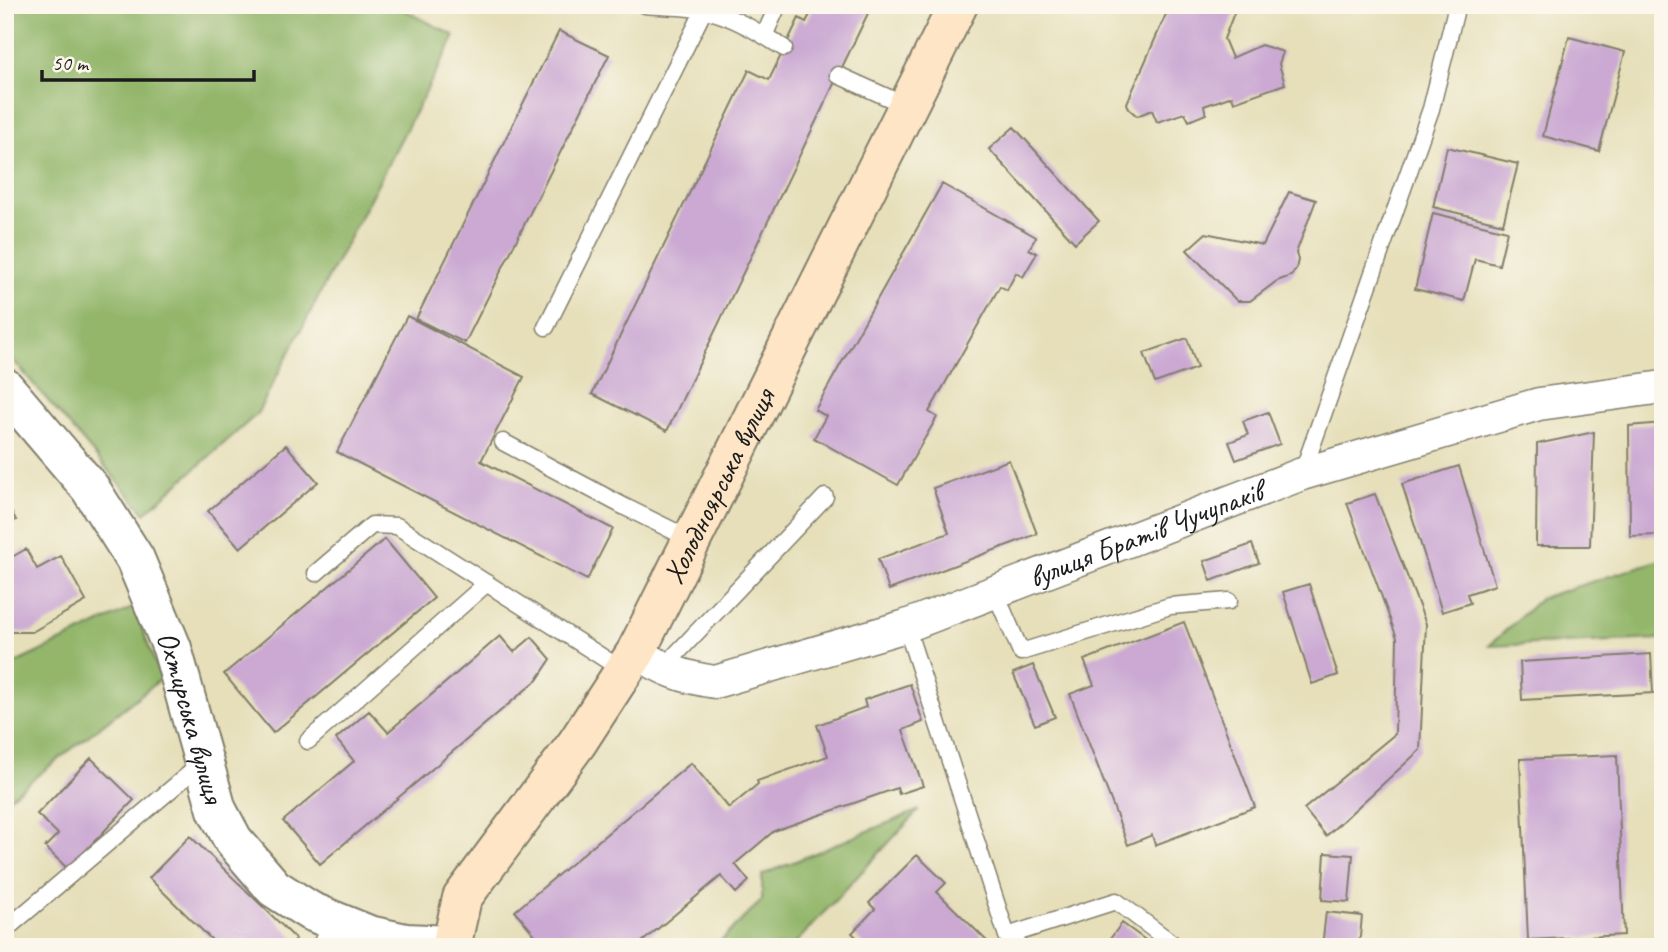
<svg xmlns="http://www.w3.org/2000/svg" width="1668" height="952" font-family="Caveat,sans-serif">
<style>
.forest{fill:#93b66a;stroke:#586943;stroke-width:2}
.building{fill:#cba9d3}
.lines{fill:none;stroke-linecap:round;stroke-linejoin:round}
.service-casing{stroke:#817e6b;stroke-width:19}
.minor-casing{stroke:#817e6b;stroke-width:35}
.tertiary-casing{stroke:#817e6b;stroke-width:42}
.secondary-casing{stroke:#817e6b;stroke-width:42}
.service{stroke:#fff;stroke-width:16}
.minor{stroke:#fff;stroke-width:32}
.tertiary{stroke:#fff;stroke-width:38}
.secondary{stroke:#fde5c5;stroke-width:38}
.labels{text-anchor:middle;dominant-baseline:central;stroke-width:7;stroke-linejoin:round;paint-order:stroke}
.street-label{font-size:30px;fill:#1c1c1c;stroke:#fbf7ec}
</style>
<rect width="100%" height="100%" fill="#fbf7ec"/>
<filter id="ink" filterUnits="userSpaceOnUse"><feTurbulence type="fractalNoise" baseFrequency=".0143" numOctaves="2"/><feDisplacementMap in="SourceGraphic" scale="14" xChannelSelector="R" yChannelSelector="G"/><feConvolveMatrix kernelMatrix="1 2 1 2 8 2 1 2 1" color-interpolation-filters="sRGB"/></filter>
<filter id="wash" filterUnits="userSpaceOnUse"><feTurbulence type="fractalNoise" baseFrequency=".00686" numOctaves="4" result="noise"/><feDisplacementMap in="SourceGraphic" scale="28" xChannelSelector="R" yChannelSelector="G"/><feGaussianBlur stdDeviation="1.57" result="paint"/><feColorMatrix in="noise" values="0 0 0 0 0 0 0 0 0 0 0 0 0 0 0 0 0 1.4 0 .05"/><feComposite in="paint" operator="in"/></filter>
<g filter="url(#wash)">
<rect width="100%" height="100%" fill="#e6dfba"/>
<!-- forest -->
<path class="forest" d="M5 5H394L455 36 257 414 145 513 5 351Z
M1663 559V639L1489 646 1541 598Z
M134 607 161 679 5 801V668Z
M919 810 792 947H715L762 900V875Z"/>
<g id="blocks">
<!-- building -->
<path class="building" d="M815 5H872L667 431 592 394 749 70 769 80 799 18 806 22Z
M1170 5H1237L1224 39 1232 58 1261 45 1283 52 1279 64 1285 84 1234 102 1232 96 1204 106 1206 114 1189 121 1185 113 1157 122 1152 110 1137 116 1129 109 1127 103Z
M559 31 609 55 465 343 416 319Z
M1569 37 1625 52 1599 151 1543 136Z
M1014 127 1099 221 1075 243 989 149Z
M1447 147 1518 164 1503 224 1433 207Z
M942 184 1036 237 1029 249 1037 253 1023 277 1016 273 1007 290 1000 286 929 412 937 417 898 485 814 438 826 416 815 410Z
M1289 192 1316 200 1296 253 1298 260 1296 269 1291 276 1277 281 1250 301H1237L1187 250 1206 233 1263 245Z
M1433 213 1507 231 1499 265 1475 259 1464 301 1415 289Z
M407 316 524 377 481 461 613 529 587 580 337 452Z
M1187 338 1197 368 1155 383 1144 353Z
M1268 412 1280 444 1236 460 1229 442 1248 435 1243 421Z
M1663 423V526H1659L1658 535 1630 536 1629 426Z
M1594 432 1590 546H1536L1537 444Z
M286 445 318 482 240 548 208 511Z
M1009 460 1037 534 889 590 878 559 949 533 933 488Z
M1459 466 1495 585 1467 594 1470 603 1442 612 1402 484Z
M1375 494 1426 624 1420 750 1326 836 1304 809 1395 734 1397 638 1347 503Z
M5 500 16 520 5 526Z
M385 539 434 598 273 733 224 674Z
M1252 544 1259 563 1211 581 1204 561Z
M26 549 37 569 61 556 86 601 32 632H5V561Z
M1309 584 1338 675 1312 684 1283 592Z
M1184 622 1255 807 1155 845 1152 835 1128 845 1070 694 1094 685 1084 660Z
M500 636 514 652 532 637 551 659 537 680 320 864 283 821 354 761 336 739 369 711 388 732Z
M1651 654 1653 693 1522 700 1520 662Z
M1033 665 1055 717 1035 725 1013 673Z
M910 684 923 722 903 730 923 786 899 794 897 788 774 831 735 864 749 881 736 893 721 876 636 947H545L515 911 691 763 729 808 758 784 757 781 828 756 817 725 866 707 864 700Z
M1617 755 1624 935 1528 940 1520 759Z
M91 758 134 800 68 869 45 847 58 834 37 814Z
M190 836 296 939 288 947H219L149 878Z
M1325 853 1353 855 1349 902 1322 900Z
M917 855 946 883 937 892 993 947H867L852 933 875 909 869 903Z
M1326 912 1362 916 1359 947H1322Z
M1122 923 1155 947H1104Z"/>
</g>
</g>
<g filter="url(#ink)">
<use href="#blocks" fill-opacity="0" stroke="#817e6b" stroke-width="2"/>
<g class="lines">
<!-- service casing -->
<g class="service-casing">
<path id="service" d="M645 5C664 7 686 6 705 10 733 16 760 33 784 48
M764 36 778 5
M838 75 909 107
M546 327 704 10
M503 442 625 507 692 540
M1302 474 1431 109 1457 5
M316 573 372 525 397 526 624 671
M995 592 1021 652 1170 606 1229 601
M906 626 1007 936 1021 947
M662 669 825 497
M308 741 487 583
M5 930 202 763
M1007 936 1116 901 1177 947
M318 947 339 923"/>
</g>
<!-- minor casing -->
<g class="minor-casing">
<g id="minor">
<path id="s1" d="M636 652C664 670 682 677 715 682L906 626 1302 474 1539 404 1663 387"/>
</g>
</g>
<!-- tertiary casing -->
<g class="tertiary-casing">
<g id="tertiary">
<path id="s2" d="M5 388 90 488 135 559 172 648 217 810 233 840 274 888 310 911 369 935 406 943 450 945"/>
</g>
</g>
<!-- secondary casing -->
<g class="secondary-casing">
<g id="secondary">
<path id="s3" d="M451 947 462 898 577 743 636 652 958 5"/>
</g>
</g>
<!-- service -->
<use href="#service" class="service"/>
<!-- minor -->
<use href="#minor" class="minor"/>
<!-- tertiary -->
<use href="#tertiary" class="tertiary"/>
<!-- secondary -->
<use href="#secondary" class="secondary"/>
</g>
</g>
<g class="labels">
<!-- street labels -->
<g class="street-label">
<text stroke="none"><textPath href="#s3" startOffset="537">Холодноярська вулиця</textPath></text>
<text stroke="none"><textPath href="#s1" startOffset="541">вулиця Братів Чучупаків</textPath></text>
<text stroke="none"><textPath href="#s2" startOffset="383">Охтирська вулиця</textPath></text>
</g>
</g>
<!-- margin -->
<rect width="1668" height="952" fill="none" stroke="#fbf7ec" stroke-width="28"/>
<!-- scale -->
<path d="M42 70v10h212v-10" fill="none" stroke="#1c1c1c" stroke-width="3.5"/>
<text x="52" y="70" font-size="21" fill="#1c1c1c" stroke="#fbf7ec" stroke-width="5" paint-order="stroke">50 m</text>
</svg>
